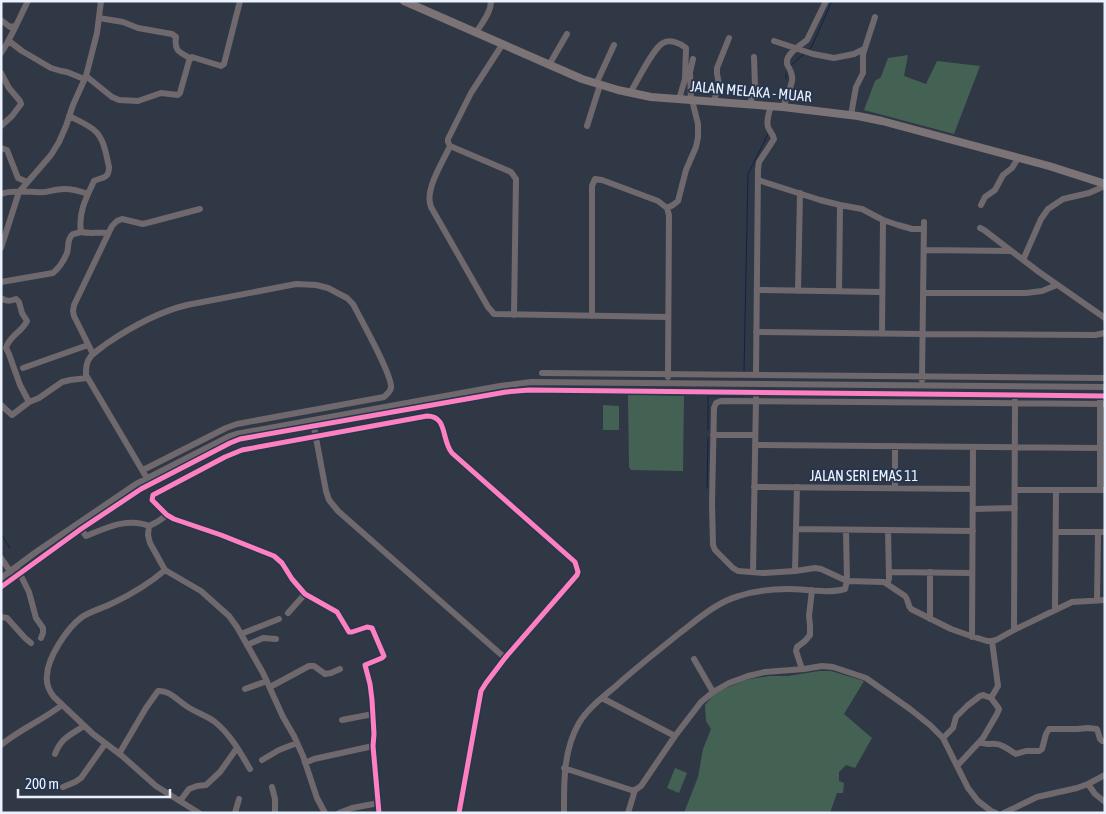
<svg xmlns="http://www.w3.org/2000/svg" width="1106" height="814" font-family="'Asap Condensed',sans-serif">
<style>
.green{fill:#436254}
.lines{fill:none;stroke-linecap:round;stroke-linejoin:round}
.stream{stroke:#0f2247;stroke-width:1}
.minor{stroke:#6f696d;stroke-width:6}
.major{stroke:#7c7377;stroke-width:8}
.cycleway-casing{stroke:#27364e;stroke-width:8}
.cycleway{stroke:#ff80c0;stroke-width:5}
.labels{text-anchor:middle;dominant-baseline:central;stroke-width:4;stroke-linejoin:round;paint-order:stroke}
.street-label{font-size:15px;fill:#eaf2ff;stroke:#27364e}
</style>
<rect width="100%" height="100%" fill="#303845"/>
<!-- green -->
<path class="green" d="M908 55 904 76 926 84 937 61 980 66 954 134 864 110 875 81 881 77 888 58Z
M628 394 684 396 683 471 631 470 629 467Z
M603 405 619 406V430H603Z
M819 671H831L864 681 844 714 872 738 855 768 846 765 839 772V781L844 783 843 793H837L830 813H684L698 777 703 749 711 729 706 721 705 705 715 693 745 680 769 676H788Z
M675 768 687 773 679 793 667 788Z"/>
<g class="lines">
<!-- stream -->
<path class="stream" d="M809 50 812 46 832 1
M791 65 804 54
M786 79V74
M744 371 748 174 768 134
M708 430V396H744
M707 488 708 438
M1 534 10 548"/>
<!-- minor -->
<path class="minor" d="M99 18 123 22 138 28 172 34 176 37C174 51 179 52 190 58
M1 20 10 27 15 26
M476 33C481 24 491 13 491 1
M9 41 22 51 51 68 61 71 67 72 84 79
M774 41 813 54 834 58 854 54 864 49
M502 45 471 93 448 139V142L450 146C443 162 424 190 431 207L488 307 494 314 668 317
M1 53C12 37 19 18 28 1
M549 65 567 34
M1 73 9 88 20 101 21 104 12 116 1 126
M86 76 112 97 119 100 138 101 161 93 178 95 180 93 189 61 192 57 221 66 224 64 240 1
M596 84 614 45
M630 93C637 82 653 48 663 43 670 39 680 43 686 48L685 79 679 99
M691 99 690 72 693 59
M714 101 719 84 717 74V68L729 38
M750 104 755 86 754 57
M783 107C786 99 790 90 792 81 793 76 791 71 788 66 782 56 801 45 807 40L826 1
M851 115 856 87 863 73V54L875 17
M69 116C77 120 87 124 94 130 104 138 106 154 109 167 109 179 102 177 94 181 86 198 78 213 81 232 90 234 99 232 108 233
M587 126 600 85
M450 146 511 172 516 179 514 315
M1 148 7 150 18 178 27 182
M758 180 820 200 840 205 862 209 883 220 898 225 912 229H924
M1 194C12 189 32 193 45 192 51 191 58 189 64 189 72 189 80 191 88 194
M981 205 985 197 995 190 1003 175 1012 168 1018 158
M667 208 673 205 678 201 686 170 696 147 698 137V124L692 100
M980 228 984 230 1039 272 1105 318
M1 248 19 192 51 155 59 142 66 126 73 105 86 76 97 33 101 1
M924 250 1011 251
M1023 260 1041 219 1048 209 1063 199 1089 193 1105 186
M1 282 53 273C59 268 64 260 67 253 69 247 67 238 73 234 74 234 81 232 81 232
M757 290 882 292
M798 291 800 193
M839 291 840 205
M923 293H1026L1042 291 1057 285
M1 298C7 302 10 301 16 299L19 302 22 313 27 321C22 332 9 336 6 348L9 354 20 385 29 402
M592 316V186L595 179 602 180 658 201 667 208 669 215 668 377
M756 332 923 334 1095 335 1105 333
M882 334 883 220
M93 354 74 316 73 311 74 305 112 226 117 221 122 219 143 224 200 209
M23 368 88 345
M542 373 1105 378
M756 375 758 169 759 162 774 139C773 134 770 132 768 127 766 120 769 113 771 106
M922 380 924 222
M1105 404 721 401 716 403 714 408 712 504 713 545 715 550 733 568 738 571 764 573 795 571 815 568 821 569 847 581 884 582 905 596C909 600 907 605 911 609L951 629 968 635 987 641H992L996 640 1014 630 1072 602 1105 600
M1 405 12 415 29 402 39 398 62 382 70 380 87 378
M313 422 326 491 329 500 338 511 505 658
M713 435H755
M755 445 1100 448
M143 470 226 428 237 424 384 397C387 394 390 392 391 388 393 376 360 318 353 304L347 298 328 288 316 285 296 284 187 305C158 312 131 327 106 344 101 348 95 352 91 356 86 362 86 368 86 375L148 480
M754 487 973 489
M895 488V446
M1015 490H1105
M1100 490V401
M973 509 1015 508
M149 526 148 535 150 543 165 570 182 580 201 591 229 616 237 627 263 673 283 717 294 736 303 756 317 798 325 813
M149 526 157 522 167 515
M81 529 86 536C106 528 128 517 149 526
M796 529 973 531
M1056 532H1105
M1 558 12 574
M18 570 29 592 36 618 43 628V633L41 638
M165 570C150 583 132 594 113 603 103 608 91 611 82 617 67 628 48 657 47 675 46 683 49 691 54 697L93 734 121 755 156 786 199 813
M795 571 797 487
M753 572 756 398
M889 572 972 573
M1 578 36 552 136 484 230 436 236 434 500 386 531 382 1105 387
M887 584 889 579 888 530
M1 587 81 529 141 489 230 443 240 439 506 392 529 390 1105 396
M1097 601 1098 532
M1055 609 1056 490
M288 613 305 594
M1 617 7 618 25 638 31 643
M930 619V572
M1014 630 1015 401
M241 634 279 619
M972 637 973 447
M247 645 263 638 276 639
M694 659 713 692
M802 669 796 651 797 647 805 641 810 635V626L809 616 812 590
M270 687 309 666H314L325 674 331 673 340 669
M245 689 267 681
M602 698 675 736
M342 720 373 714
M943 738 953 728 956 717 967 706 980 696 983 695 991 698 998 686 992 641
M980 742C987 746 989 743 996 744 1003 744 1010 751 1016 754L1026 751H1039L1042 749 1046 734 1049 729H1077L1088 728 1097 729 1100 739 1102 741H1105
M1 745C20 729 43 720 62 705
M55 754C61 738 70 735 84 726
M119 754 146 708 158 691C169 690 176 699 185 705 194 712 206 715 215 722 230 734 240 752 250 769
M262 760 279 750 297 743
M305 763 314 759 373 746
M957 766 983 738 997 714 999 709 997 706 991 698
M564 768 631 790H635
M1088 784 1095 794 1105 802
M63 787 75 782 81 778 105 744
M272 787 275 799V813
M180 801 189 789 197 786 206 785 220 772 237 748
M235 813 239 799
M339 813 352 808 379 803
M379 813 373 746 374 734 372 700 370 684 365 665 382 658 384 656 372 628 367 627 352 632H349L337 612 305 594 292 579 282 563 274 556 221 535 174 519 167 515 152 500 153 495 225 457 242 450 427 416C448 416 441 440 452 453L575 562 578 572 577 575 505 658 486 683 481 691 459 813
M564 813C564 782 563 751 579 723 588 708 603 697 616 686 637 667 659 650 681 632 698 619 717 602 739 596 754 591 772 589 788 589 806 589 827 594 845 589L847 581 846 530
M628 813 635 790 641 786 675 736 701 702 713 692 729 683 748 676 765 672 804 669 822 666 833 667 866 678 910 709 930 725 943 738 968 788 978 801 991 811 996 813
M1004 813 1037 797 1077 788 1088 784 1105 775"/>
<!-- major -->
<path class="major" d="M404 1 582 79 618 90 651 97 783 107 858 116 882 121 1049 166 1105 184"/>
<!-- cycleway casing -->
<g class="cycleway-casing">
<path id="cycleway" d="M1 587 81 529 141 489 230 443 240 439 506 392 529 390 1105 396
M379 813 373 746 374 734 372 700 370 684 365 665 382 658 384 656 372 628 367 627 352 632H349L337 612 305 594 292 579 282 563 274 556 221 535 174 519 167 515 152 500 153 495 225 457 242 450 427 416C448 416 441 440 452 453L575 562 578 572 577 575 505 658 486 683 481 691 459 813"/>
</g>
<!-- cycleway -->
<use href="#cycleway" class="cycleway"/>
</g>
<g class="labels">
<!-- street labels -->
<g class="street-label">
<text transform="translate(751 91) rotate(5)">JALAN MELAKA - MUAR</text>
<text x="864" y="475">JALAN SERI EMAS 11</text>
</g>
</g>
<!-- border -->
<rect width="1106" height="814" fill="none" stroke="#eaf2ff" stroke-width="5"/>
<!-- scale -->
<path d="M18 789v8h152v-8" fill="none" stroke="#eaf2ff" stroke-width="2.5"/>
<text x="25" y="789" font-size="15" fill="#eaf2ff" stroke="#27364e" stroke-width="4" paint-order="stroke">200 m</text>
</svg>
